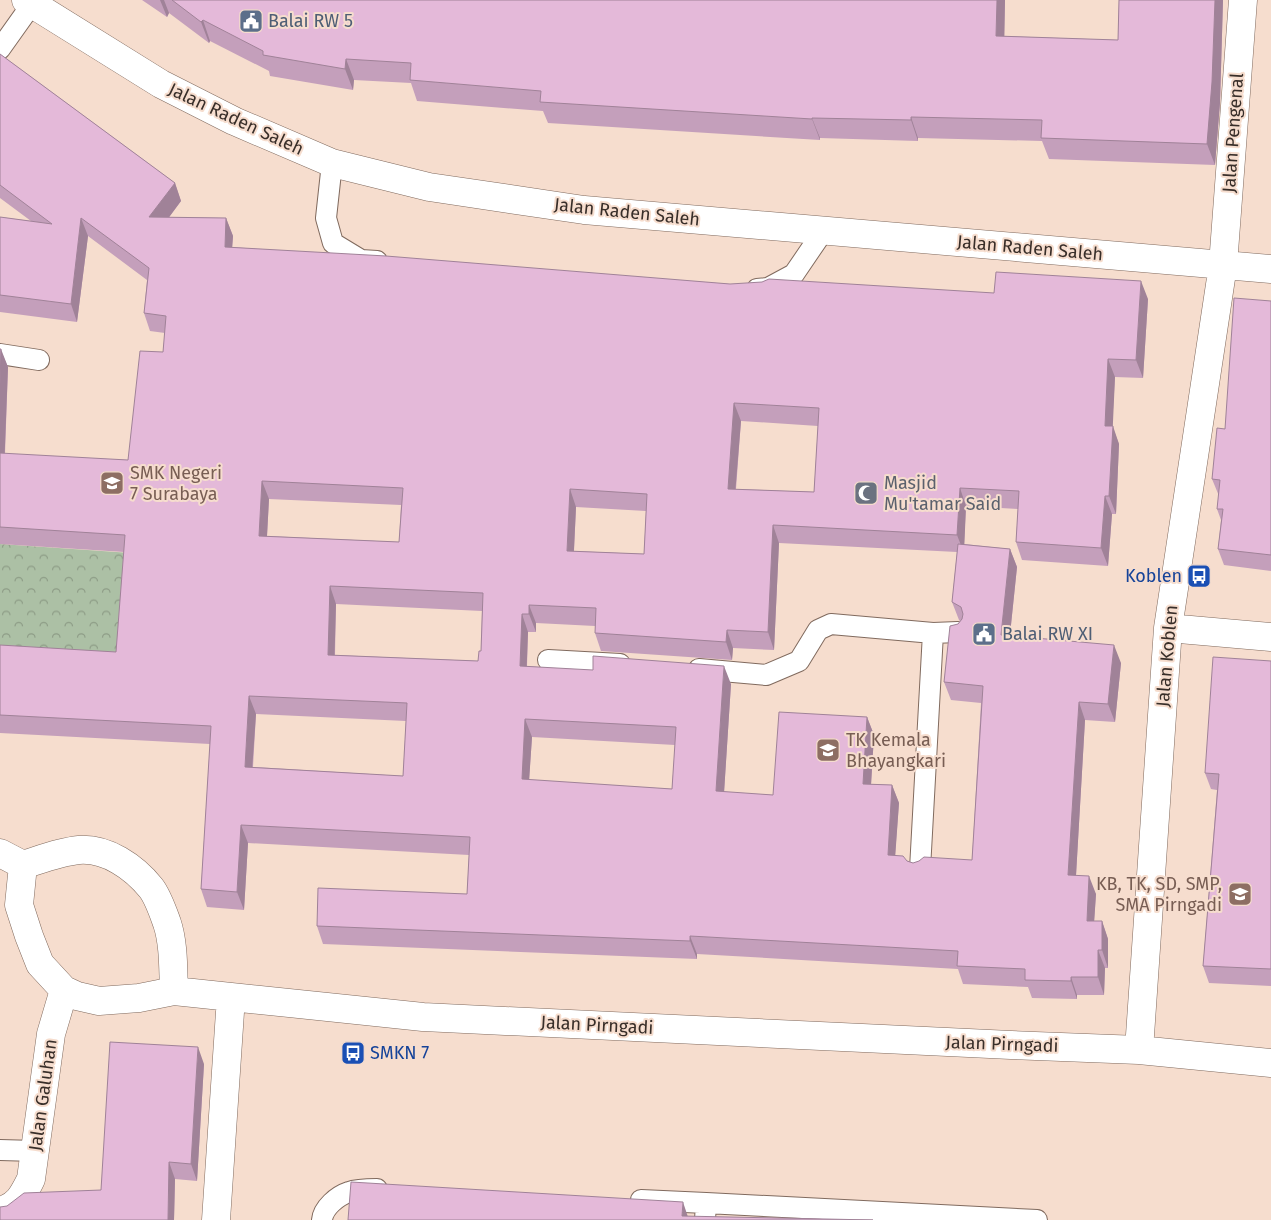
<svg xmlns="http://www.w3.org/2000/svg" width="1271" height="1220" font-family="'Fira Sans',sans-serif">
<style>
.forest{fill:url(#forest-crowns)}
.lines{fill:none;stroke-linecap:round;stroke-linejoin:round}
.service-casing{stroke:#806a5e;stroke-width:22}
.minor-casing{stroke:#806a5e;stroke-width:29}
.service{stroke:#fff;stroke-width:20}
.minor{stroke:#fff;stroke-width:28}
.wall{fill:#c49fbb;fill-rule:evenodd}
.shaded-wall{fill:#a08298}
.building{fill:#e4b9d9;stroke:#a08298;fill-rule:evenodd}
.labels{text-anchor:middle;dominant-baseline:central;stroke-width:4;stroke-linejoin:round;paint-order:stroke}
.service-label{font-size:18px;fill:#4e5e75;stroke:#f6ddce;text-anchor:start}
.street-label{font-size:18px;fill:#382e29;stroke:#f6ddce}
.education-label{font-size:18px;fill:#785e54;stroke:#f6ddce;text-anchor:start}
.worship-label{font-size:18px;fill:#5b616d;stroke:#f6ddce;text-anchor:start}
.transit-label{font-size:18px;fill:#164399;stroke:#f6ddce;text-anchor:end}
</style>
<defs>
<pattern id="forest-crowns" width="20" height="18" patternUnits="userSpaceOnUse" patternTransform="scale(1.25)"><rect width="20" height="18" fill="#acc0a5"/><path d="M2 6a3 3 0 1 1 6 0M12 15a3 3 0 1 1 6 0" fill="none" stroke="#8d9c86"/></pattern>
</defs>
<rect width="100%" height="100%" fill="#f6ddce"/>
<!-- forest -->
<path class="forest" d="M0 544 131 553 123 670 0 662Z"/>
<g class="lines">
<!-- service casing -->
<g class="service-casing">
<path id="service" d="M0 49 32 4
M332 163 326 218 333 243 361 260 377 261
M757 289 768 288 794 274 824 230
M0 354 39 360
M548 660 620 664
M699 669 766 675 799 661 818 630 831 624 933 633 958 632
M920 869 933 633
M0 1150 35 1151
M641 1200 706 1203
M322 1220C323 1208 337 1196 349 1192 357 1189 368 1189 377 1189
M705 1220 706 1203 1037 1220"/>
</g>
<!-- minor casing -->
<g class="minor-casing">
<path id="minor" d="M26 0 161 84 234 121 332 163 429 187 584 210 1271 269
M1168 628 1271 637
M0 853 23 865C42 859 59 852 79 850 107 848 134 867 151 888 158 897 163 912 167 923 174 944 173 970 174 991
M23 865 19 905 29 936 40 964 64 990 77 996 99 1001 139 998 174 991 423 1017 1011 1045 1139 1050 1271 1063
M1139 1050 1168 628 1223 265 1243 0
M0 1211C18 1206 23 1195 31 1179L51 1034 64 990
M216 1220 231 997"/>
</g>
<!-- service -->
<use href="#service" class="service"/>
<!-- minor -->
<use href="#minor" class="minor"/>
</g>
<!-- wall -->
<path class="wall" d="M142 0H1005L1004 36 1118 40 1119 0H1223L1220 103 1215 165 1049 159 1042 141 918 138V141L820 138V140L548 123 543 111 417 101 411 83 354 80 353 90 270 76 269 71 210 41 209 43 169 13 167 17Z
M0 54 175 183 181 201 169 217 226 218 233 236 232 247 730 284 1148 299 1143 378 1115 377 1112 426 1119 444 1116 514H1112L1108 566 1022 560 1016 542 1018 509 966 506 964 544 1010 549 1017 567 1010 635 1121 663 1115 722 1085 720 1076 875 1096 894 1094 921H1102L1108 939V968H1105L1104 995H1077V999L1032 998 1028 987 963 984 958 969 697 954V959L323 944 317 926 467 894 469 855 248 843 244 910 207 907 201 889 210 744 0 733V645L116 652 124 552 0 544V349L8 367 5 454 128 460 163 352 165 333 150 331 144 313 147 280 88 236 77 322 0 312V217L31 221 0 198ZM741 421 818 426 814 492 736 489ZM269 499 401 505 399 542 267 536ZM576 507 646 511 644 554 574 551ZM779 543 957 552 952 602 959 620 960 621 958 624 944 682 951 700 981 703 972 860 913 863 907 861 895 855 899 803 892 785 871 784 874 735 867 717 773 795 724 792 731 684 527 666 528 632H536V623L595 626V633L601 651 732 660 733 648 774 650ZM336 604 482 611 481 651 478 661 335 655ZM256 714 406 721 403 776 253 767ZM532 737 675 745 672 789 529 780Z
M1271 301V571L1224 565 1218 549 1221 520 1217 509 1219 496 1212 479 1225 429Z
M1271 661V986L1209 983 1203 966 1217 790 1211 789 1205 773Z
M204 1064 197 1181 175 1179 174 1220H0L101 1190Z"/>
<!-- shaded-wall -->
<path class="shaded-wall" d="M160 0H164L169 13 167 17Z
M997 0H1005L1004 57 996 36Z
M1215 0H1223L1220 103 1215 165 1207 144Z
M203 20 210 41 209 43 201 22Z
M346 59 354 80 353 90 345 69Z
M911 117 918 138V141L911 120Z
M812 118 820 138V140L812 119Z
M175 183 181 201 156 235 149 217Z
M81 218 88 236 77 322 71 304Z
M226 218 233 236 231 265 225 247Z
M1141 281 1148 299 1143 378 1136 360Z
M1 349 8 367 4 471 0 460V385Z
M1108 359 1115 377 1112 444 1105 426Z
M734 403 741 421 734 507 728 489Z
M1113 426 1119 444 1116 514 1109 496Z
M262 481 269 499 266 554 259 536Z
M960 488 966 506 964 553 957 535Z
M570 489 576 507 573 569 567 551Z
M1105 496 1112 514 1108 566 1101 548Z
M773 525 779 543 774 650 768 632Z
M1010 549 1017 567 1008 653 1001 635Z
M330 586 336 604 334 673 328 655Z
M529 605 536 623V632L529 614Z
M522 614 528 632 526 684 520 666Z
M727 630 733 648 732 660 726 642Z
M1114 645 1121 663 1115 722 1108 704Z
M724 666 731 684 723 809 716 791Z
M249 696 256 714 251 785 245 767Z
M1079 702 1085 720 1075 893 1068 875Z
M867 717 874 735 870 802 863 784Z
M525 719 532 737 528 797 522 779Z
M892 785 899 803 894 873 888 855Z
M241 825 248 843 244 910 237 892Z
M1089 876 1096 894 1093 939 1087 921Z
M1102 921 1108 939V968L1102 950Z
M690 936 697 954V959L690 941Z
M1098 950 1105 968 1104 995 1098 977Z
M1071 977 1077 995V999L1071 981Z
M198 1047 204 1064 197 1181 191 1164Z
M169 1162 175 1179 174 1220H168Z
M683 1202 689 1220 682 1216Z"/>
<!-- building -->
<path class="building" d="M172 0H997L996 36 1118 40 1119 0H1215L1212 82 1207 144 1041 138 1042 120 911 117V120L812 118V119L540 102 541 91 410 80 411 63 346 59 345 69 263 55V51L203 20 201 22Z
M0 54 175 183 149 217 226 218 225 247 386 256 730 284 762 282 769 279 994 293 996 272 1141 281 1136 360 1108 359 1105 426H1113L1109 496H1105L1101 548 1016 542 1019 491 960 488 957 535 773 525 768 632 727 630 726 642 595 633 596 608 529 605V614H522L520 666 593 670V656L724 666 716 791 773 795 779 712 867 717 863 784 892 785 888 855 903 856 907 861 913 863 919 861 924 857 972 860 983 686 944 682 950 626 958 624 962 619 963 614 961 607 952 602 958 544 1010 549 1001 635 1114 645 1108 704 1079 702 1068 875 1089 876 1087 921H1102V950H1098V977H1071V981L1025 980V969L957 966 958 951 690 936V941L317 926 318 888 467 894 470 837 241 825 237 892 201 889 211 726 0 715V645L116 652 125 535 0 527V453L128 460 140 351 163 352 166 316 144 313 149 268 81 218 71 304 0 295V217L52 224 0 185ZM734 403 819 408 814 492 728 489ZM262 481 403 488 399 542 259 536ZM570 489 647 494 644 554 567 551ZM330 586 483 593 481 651H479L478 661 328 655ZM249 696 407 703 403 776 245 767ZM525 719 676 727 672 789 522 779Z
M1234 298 1271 301V555L1218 549 1223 509H1217L1220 480 1212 479 1217 428 1225 429Z
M0 349H1L0 385Z
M1213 657 1271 661V969L1203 966 1219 774 1205 773Z
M110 1042 198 1047 191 1164 169 1162 168 1220H0V1207L7 1206 24 1193 101 1190Z
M351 1182 683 1202 682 1216 873 1220H348Z"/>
<!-- icons -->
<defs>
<g id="civic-square" transform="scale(1.25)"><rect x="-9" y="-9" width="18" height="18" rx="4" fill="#5c6f8a" stroke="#f6ddce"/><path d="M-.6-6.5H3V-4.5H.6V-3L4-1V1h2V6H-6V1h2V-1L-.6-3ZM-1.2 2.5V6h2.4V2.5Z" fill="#fff"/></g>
<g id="school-square" transform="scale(1.25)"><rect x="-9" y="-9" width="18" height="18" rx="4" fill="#8d6e63" stroke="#f6ddce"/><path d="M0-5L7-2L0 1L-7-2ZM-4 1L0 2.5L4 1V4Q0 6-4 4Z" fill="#fff"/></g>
<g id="mosque-square" transform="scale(1.25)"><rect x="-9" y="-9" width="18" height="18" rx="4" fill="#6b7280" stroke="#f6ddce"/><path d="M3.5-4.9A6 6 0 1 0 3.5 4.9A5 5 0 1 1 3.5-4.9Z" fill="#fff"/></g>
<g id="bus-square" transform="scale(1.25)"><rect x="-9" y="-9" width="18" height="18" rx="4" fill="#1a4fb4" stroke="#f6ddce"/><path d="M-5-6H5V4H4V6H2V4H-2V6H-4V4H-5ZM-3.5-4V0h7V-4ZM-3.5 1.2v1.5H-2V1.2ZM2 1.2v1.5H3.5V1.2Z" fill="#fff"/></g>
</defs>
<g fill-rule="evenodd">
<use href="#civic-square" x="251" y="21"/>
<use href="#school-square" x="112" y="483"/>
<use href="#mosque-square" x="866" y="493"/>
<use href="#bus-square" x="1199" y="576"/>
<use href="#civic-square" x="984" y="634"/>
<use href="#school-square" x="828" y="750"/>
<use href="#school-square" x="1240" y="894"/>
<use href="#bus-square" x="353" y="1053"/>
</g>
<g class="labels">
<!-- service labels -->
<g class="service-label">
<text x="268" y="21">Balai RW 5</text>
<text x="1002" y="634">Balai RW XI</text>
</g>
<!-- street labels -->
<g class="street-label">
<text transform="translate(236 119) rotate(25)">Jalan Raden Saleh</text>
<text transform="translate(1233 133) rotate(-86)">Jalan Pengenal</text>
<text transform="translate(627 212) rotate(6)">Jalan Raden Saleh</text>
<text transform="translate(1030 248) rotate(5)">Jalan Raden Saleh</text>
<text transform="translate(1167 656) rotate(-85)">Jalan Koblen</text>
<text transform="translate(597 1025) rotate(3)">Jalan Pirngadi</text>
<text transform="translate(1002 1044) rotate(2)">Jalan Pirngadi</text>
<text transform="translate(43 1095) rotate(-82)">Jalan Galuhan</text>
</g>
<!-- education labels -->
<g class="education-label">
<text x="130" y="473">SMK Negeri<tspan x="130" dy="21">7 Surabaya</tspan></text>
<text x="846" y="740">TK Kemala<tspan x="846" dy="21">Bhayangkari</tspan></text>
<text x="1222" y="884" text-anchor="end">KB, TK, SD, SMP,<tspan x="1222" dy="21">SMA Pirngadi</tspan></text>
</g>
<!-- worship labels -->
<g class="worship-label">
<text x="884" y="483">Masjid<tspan x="884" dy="21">Mu'tamar Said</tspan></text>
</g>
<!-- transit labels -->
<g class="transit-label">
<text x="1182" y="576">Koblen</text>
<text x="370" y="1053" text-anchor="start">SMKN 7</text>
</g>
</g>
</svg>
